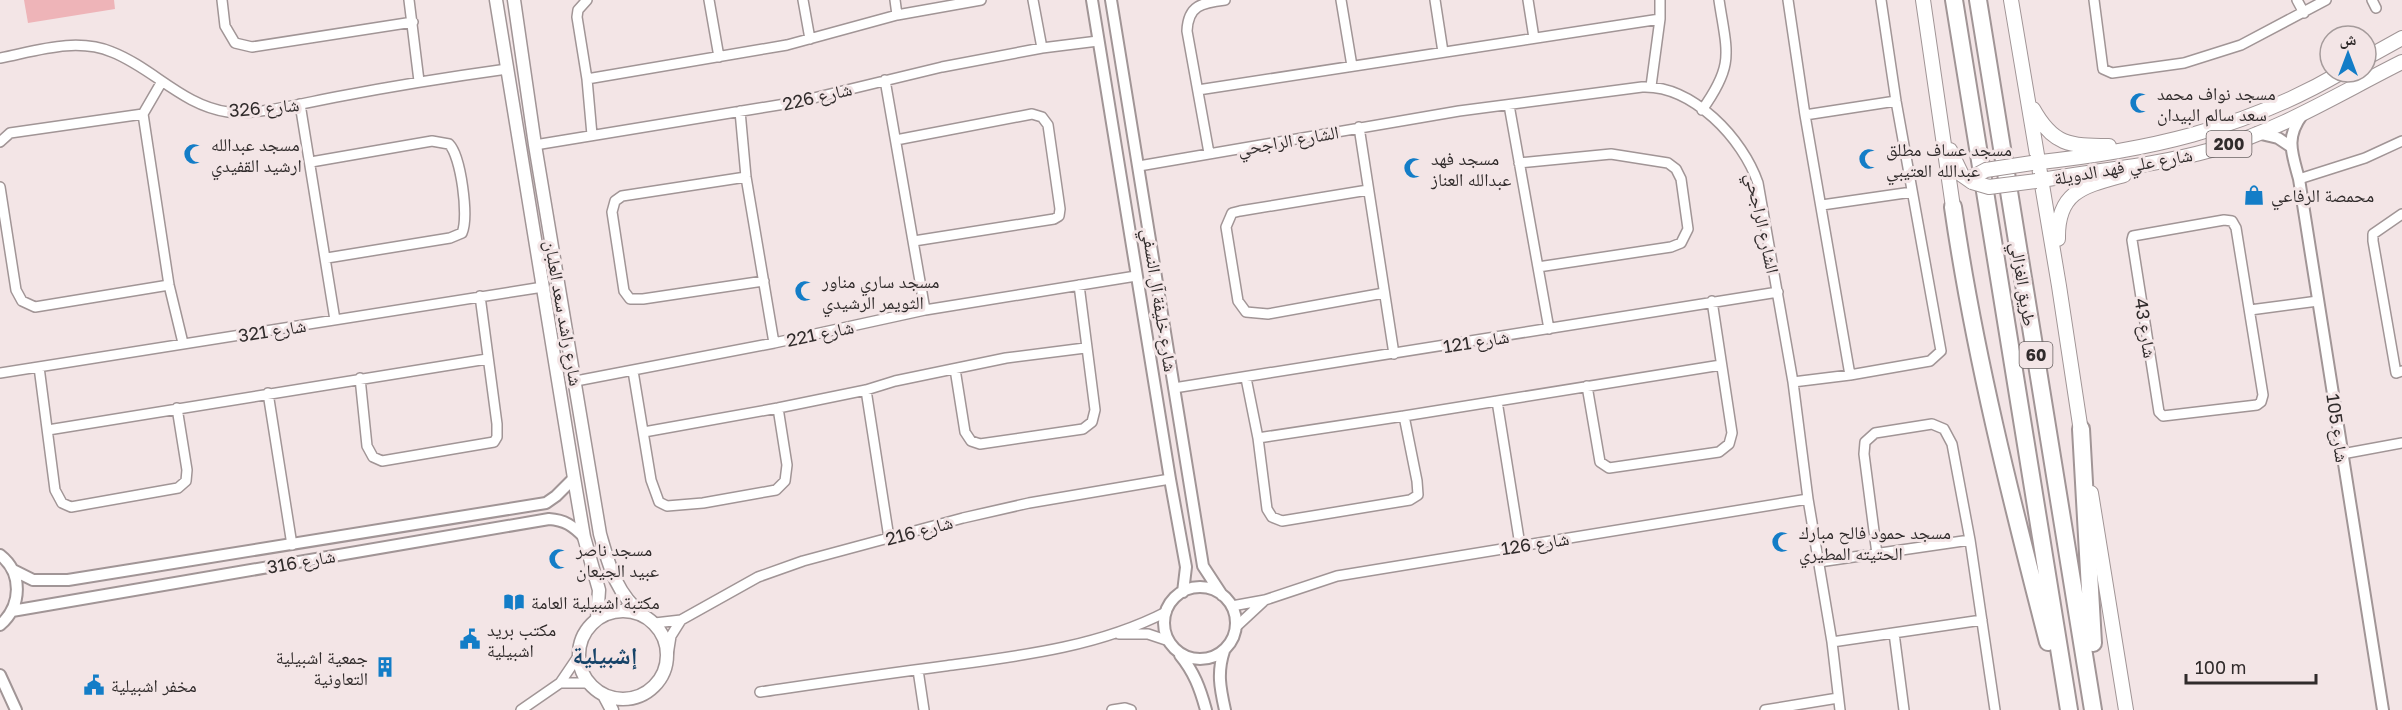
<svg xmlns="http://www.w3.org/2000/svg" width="2402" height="710" font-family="'Golos Text','Noto Naskh Arabic',sans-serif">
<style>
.green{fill:#eeb4b8}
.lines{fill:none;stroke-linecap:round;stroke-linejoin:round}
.minor-casing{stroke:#a19596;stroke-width:12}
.tertiary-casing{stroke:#a19596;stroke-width:14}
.secondary-casing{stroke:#a19596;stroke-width:15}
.primary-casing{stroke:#a19596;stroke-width:16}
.motorway-casing{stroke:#a19596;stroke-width:20}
.minor{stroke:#fff;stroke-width:9}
.tertiary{stroke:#fff;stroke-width:10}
.secondary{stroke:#fff;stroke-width:12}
.primary{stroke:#fff;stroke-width:14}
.motorway{stroke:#fff;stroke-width:16}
.primary-bridge-casing{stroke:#a19596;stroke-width:16;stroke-linecap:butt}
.primary-bridge{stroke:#fff;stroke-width:14}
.labels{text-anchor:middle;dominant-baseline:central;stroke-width:6;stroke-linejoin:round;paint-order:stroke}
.shield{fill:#f3e5e6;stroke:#6a6363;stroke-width:1.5}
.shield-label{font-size:16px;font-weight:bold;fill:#302b2b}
.poi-label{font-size:18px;fill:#302b2b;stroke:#f3e5e6;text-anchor:start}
.street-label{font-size:18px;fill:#302b2b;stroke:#f3e5e6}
.district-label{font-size:24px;font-weight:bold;fill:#164368;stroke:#f3e5e6}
</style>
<rect width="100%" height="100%" fill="#f3e5e6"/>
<!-- green -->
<path class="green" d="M24 0H114L115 9 28 23Z"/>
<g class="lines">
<!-- minor casing -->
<g class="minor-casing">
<path id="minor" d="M222 0 225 26 235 43 252 47 413 22
M409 0 419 81
M587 0 578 10 577 17 587 79 592 135
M709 0 719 57
M803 0 810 39
M895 0 897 15
M1033 0 1042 48
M1341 0 1352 66
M1435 0 1443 52
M1528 0 1534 38
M1788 0 1805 115 1850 375
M2094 0 2103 69 2112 73 2184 63 2241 45 2326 0
M2297 0 2304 13
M2372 0 2376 8
M0 58C36 51 76 37 112 52 153 68 183 106 228 112 254 116 308 102 336 97 393 86 449 77 507 69
M587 79 787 45 897 15 981 0
M885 80 925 310
M161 83 143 114 169 285 183 343
M1651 86 1660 19V0
M1198 90 1660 19
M300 104 335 320
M1509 105 1549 329
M1702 110C1735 64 1727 53 1719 0
M740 111 746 177 774 343
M1805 115 1896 101
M1359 127 1394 354
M896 140 1032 114 1042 117 1048 125 1060 209 1059 216 1054 219 914 241
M0 142 10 133 143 114
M535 145 797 102 942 67 1042 48 1098 41
M1209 153 1187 31C1188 5 1202 3 1225 0
M311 162 432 141 449 144C461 156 469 217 462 233L450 238 327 258
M1519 163 1611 154 1668 163 1676 169 1681 179 1688 229 1681 243 1671 247 1538 267
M1139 166 1459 111 1642 87C1693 85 1743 139 1758 183L1793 382 1808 499 1832 642 1840 710
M746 177 622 196 615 201 612 212 624 291 630 299H643L764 281
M2299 179 2365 158 2402 141
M0 187 16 290 22 301 35 307 169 285
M1368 190 1240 211 1232 213 1226 227 1238 301 1246 312 1268 314 1384 293
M1822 205 1912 192
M2402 214 2373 234V241L2396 373 2402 371
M2224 220 2232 221 2236 228 2263 395 2261 402 2257 405 2163 416 2159 412 2132 240 2133 236Z
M2250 310 2318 301
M39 367 55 490 62 503 71 507 178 488 186 481 187 470 177 408
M955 369 965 432 971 441 980 444 1083 429 1092 422 1095 410 1079 285
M633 371 651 480 659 502 667 506 703 503 776 490 785 481 787 465 778 408
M0 373 543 287
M360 378 367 446 373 457 382 461 494 442 497 437V424L480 296
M1246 378 1258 438 1267 509 1272 517 1282 521 1410 500 1418 495 1417 481 1404 416
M576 381 774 343 925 310 1136 276
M1793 382 1850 375 1930 361 1941 351 1896 101 1881 0
M1587 386 1600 462 1609 468 1719 452 1729 444 1732 433 1712 301
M1174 388 1778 292
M866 390 889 538
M268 393 292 545
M1497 401 1520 545
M48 430 487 359
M644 432 778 408 866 390 895 381 1006 358 1085 348
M1258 438 1404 416 1721 365
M2342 454 2402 443
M1877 554 1864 454 1865 442 1875 433 1932 424 1944 429 1952 444 1970 540 1995 710
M1819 562 1970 540
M1232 606 1265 600 1337 576 1808 499
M655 623 681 620 758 577 803 561 963 518 1029 503 1170 479
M1237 626 1265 600
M1894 633 1904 710
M1119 634H1148L1169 641
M1832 642 1982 620
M668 655 671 636 681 620
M918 670 924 710
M560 683H589
M760 692C822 683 883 674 945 666 1020 656 1098 647 1166 612
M521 710 560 683 579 655
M1112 710 1125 708 1131 710
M1765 710 1838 698"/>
</g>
<!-- tertiary casing -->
<g class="tertiary-casing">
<path id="tertiary" d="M1092 0 1170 479 1186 567 1183 592
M1111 0 1203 566 1222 595
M2302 115C2285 138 2292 153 2299 179L2383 710
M2257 133 2278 138 2290 146
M0 555C23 573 22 606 0 625
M13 570 33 580H68L546 503 556 496 574 478
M1164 623a36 36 0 1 1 72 0a36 36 0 1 1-72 0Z
M12 611 549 519C565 520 573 526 584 537
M1224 651C1217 672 1220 688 1225 710
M1180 655C1194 672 1200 688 1206 710
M0 675 16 710"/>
</g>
<!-- secondary casing -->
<g class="secondary-casing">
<path id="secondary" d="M496 0 574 478 584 537 599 590 597 619
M514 0 535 145 600 534C609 565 616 594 643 615
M579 655a44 44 0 1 1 88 0a44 44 0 1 1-88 0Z
M604 695 612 710"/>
</g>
<!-- primary casing -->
<g class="primary-casing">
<path id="primary" d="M1923 0 1953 207
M2011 0 2059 286 2082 438
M2366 58 2402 38
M2033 109C2053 145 2069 146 2109 146
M1950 150 1962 175 1972 182
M2032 163C2145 151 2243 130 2342 72
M2036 181C2094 171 2154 166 2211 150 2279 131 2340 93 2402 62
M2058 239C2057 191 2084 186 2124 175
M2091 493 2126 710"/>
</g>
<!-- motorway casing -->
<g class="motorway-casing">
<path id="motorway" d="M1954 0 2069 710
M1978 0 2093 710
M1953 207C1974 353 2011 499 2048 642
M2081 429 2093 643"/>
</g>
<!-- minor -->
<use href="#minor" class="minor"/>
<!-- tertiary -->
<use href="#tertiary" class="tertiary"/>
<!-- secondary -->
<use href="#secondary" class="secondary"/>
<!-- primary -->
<use href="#primary" class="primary"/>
<!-- motorway -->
<use href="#motorway" class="motorway"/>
<!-- primary-bridge casing -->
<g class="primary-bridge-casing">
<path id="primary-bridge" d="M1971 178 1986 170 2032 163
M1972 182 1989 187 2036 181"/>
</g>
<!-- primary-bridge -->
<use href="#primary-bridge" class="primary-bridge"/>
</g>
<!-- icons -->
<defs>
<g id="mosque-bare" transform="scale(1.62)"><path d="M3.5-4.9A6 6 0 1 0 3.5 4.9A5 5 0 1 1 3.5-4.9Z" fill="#137dc7" stroke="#f3e5e6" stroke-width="2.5" paint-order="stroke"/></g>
<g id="shop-bare" transform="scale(1.62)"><path d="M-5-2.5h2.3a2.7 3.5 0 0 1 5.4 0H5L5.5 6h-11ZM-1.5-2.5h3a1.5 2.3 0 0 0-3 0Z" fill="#137dc7" stroke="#f3e5e6" stroke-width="2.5" paint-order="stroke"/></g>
<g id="library-bare" transform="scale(1.62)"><path d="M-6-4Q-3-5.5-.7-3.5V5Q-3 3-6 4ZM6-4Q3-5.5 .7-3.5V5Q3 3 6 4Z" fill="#137dc7" stroke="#f3e5e6" stroke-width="2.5" paint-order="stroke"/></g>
<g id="civic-bare" transform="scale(1.62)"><path d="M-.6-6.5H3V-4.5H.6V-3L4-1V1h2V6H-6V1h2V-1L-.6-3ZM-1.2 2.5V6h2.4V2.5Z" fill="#137dc7" stroke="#f3e5e6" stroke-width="2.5" paint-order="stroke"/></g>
<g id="building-bare" transform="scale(1.62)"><path d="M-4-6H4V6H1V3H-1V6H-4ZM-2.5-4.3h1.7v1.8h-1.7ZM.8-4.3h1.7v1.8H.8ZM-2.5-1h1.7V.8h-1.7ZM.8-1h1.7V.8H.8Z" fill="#137dc7" stroke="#f3e5e6" stroke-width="2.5" paint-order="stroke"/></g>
</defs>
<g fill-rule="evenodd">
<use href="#mosque-bare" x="2140" y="103"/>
<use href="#mosque-bare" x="194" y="154"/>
<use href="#mosque-bare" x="1869" y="159"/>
<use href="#mosque-bare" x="1414" y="168"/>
<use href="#shop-bare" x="2254" y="195"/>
<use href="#mosque-bare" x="805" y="291"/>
<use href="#mosque-bare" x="1782" y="542"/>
<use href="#mosque-bare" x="559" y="559"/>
<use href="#library-bare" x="514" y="602"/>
<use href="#civic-bare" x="470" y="639"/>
<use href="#building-bare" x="385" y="667"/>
<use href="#civic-bare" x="94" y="685"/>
</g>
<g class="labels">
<!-- shield labels -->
<g class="shield">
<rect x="2206.5" y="131" width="45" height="26" rx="4.5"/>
<rect x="2019.5" y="342" width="33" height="26" rx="4.5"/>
</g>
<g class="shield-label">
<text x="2229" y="144">200</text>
<text x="2036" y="355">60</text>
</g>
<!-- poi labels -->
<g class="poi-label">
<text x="2157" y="93">مسجد نواف محمد<tspan x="2157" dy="21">سعد سالم البيدان</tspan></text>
<text x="211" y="144">مسجد عبدالله<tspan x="211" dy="21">ارشيد القفيدي</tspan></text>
<text x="1886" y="149">مسجد عساف مطلق<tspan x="1886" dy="21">عبدالله العتيبي</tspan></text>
<text x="1431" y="158">مسجد فهد<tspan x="1431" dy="21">عبدالله العناز</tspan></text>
<text x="2271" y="195">محمصة الرفاعي</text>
<text x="822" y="281">مسجد ساري مناور<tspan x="822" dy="21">الثويمر الرشيدي</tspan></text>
<text x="1799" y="532">مسجد حمود فالح مبارك<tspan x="1799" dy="21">الحتيته المطيري</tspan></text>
<text x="576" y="549">مسجد ناصر<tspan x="576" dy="21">عبيد الجيعان</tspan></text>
<text x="531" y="602">مكتبة اشبيلية العامة</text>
<text x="487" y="629">مكتب بريد<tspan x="487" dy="21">اشبيلية</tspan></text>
<text x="368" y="657" text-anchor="end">جمعية اشبيلية<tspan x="368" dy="21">التعاونية</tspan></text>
<text x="111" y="685">مخفر اشبيلية</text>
</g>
<!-- street labels -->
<g class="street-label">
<text transform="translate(817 96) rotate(-13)">شارع 226</text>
<text transform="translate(264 107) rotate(-5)">شارع 326</text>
<text transform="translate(1288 140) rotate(-10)">الشارع الراجحي</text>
<text transform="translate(2123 166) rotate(-10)">شارع علي فهد الدويلة</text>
<text transform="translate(1763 223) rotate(78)">الشارع الراجحي</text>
<text transform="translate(2024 284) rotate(81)">طريق الغزالي</text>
<text transform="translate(1160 300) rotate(81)">شارع خليفة آل النسفي</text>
<text transform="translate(564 313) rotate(80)">شارع راشد سعد العلبان</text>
<text transform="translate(2146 328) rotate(81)">شارع 43</text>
<text transform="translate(272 330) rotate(-9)">شارع 321</text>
<text transform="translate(820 333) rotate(-12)">شارع 221</text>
<text transform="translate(1476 341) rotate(-9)">شارع 121</text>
<text transform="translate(2338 428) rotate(82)">شارع 105</text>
<text transform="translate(919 530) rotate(-15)">شارع 216</text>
<text transform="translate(1535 543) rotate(-9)">شارع 126</text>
<text transform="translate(301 561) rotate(-10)">شارع 316</text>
</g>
<!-- district labels -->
<g class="district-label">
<text x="605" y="654">إشبيلية</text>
</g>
</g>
<!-- north arrow -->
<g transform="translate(2348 54)"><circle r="28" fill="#f3e5e6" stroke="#a59b9b" stroke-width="1.5"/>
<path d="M0-4.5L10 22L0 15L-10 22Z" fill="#137dc7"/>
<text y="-9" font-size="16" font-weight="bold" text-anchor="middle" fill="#302b2b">ش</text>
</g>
<!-- scale -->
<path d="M2186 674v9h130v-9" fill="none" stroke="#302b2b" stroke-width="3"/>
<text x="2195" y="674" font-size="18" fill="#302b2b" stroke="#f3e5e6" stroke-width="4.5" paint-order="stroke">100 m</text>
</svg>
